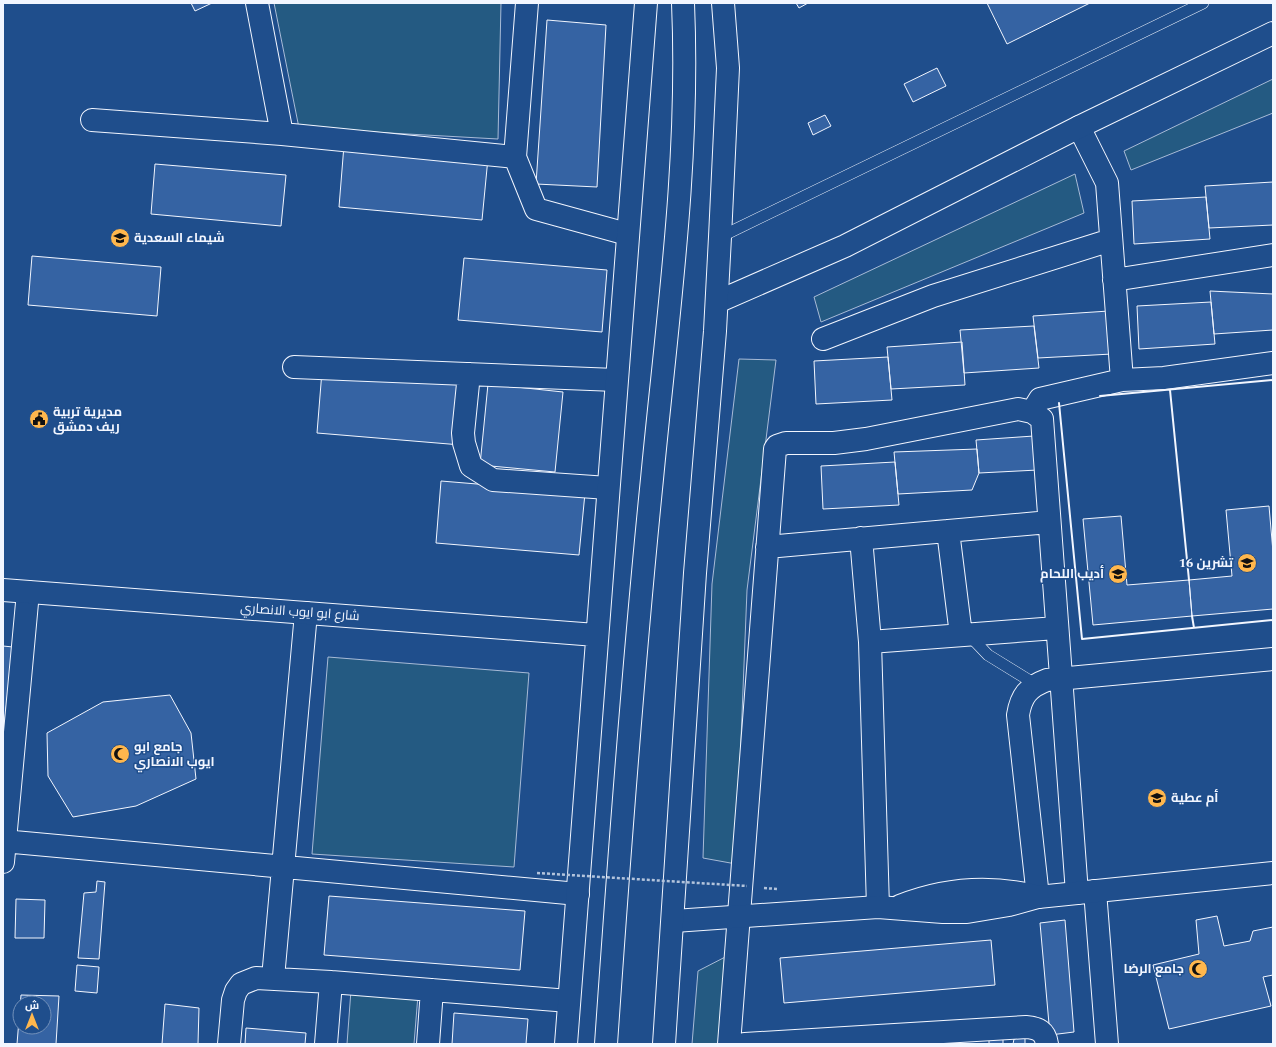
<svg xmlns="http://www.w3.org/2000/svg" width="1276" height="1047" font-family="Spectral,Cairo,serif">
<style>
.green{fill:#245a82;stroke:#a8bbd7}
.building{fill:#3563a3;stroke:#f2f6ff;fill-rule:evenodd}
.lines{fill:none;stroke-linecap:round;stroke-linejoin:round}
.lane-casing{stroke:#f2f6ff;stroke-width:12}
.street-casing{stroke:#f2f6ff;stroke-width:24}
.secondary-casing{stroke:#f2f6ff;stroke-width:24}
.primary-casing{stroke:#f2f6ff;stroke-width:24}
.path{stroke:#b3c4dc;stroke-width:2.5;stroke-dasharray:3 2;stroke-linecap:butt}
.lane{stroke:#1f4e8c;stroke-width:11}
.street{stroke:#1f4e8c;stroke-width:22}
.secondary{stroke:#1f4e8c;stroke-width:22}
.primary{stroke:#1f4e8c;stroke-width:22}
.path-bridge{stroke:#b3c4dc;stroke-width:2.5;stroke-dasharray:3 2;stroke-linecap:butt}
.wall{stroke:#f2f6ff;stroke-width:2}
.labels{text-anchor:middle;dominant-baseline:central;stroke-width:3;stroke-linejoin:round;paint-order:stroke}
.poi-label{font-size:13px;font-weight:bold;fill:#f2f6ff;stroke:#1f4e8c;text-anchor:start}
.street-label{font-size:13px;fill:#f2f6ff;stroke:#1f4e8c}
</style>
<rect width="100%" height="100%" fill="#1f4e8c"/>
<!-- green -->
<path class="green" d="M274 3H501L498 139 299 128Z
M1273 79V113L1131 170 1124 151Z
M1075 174 1084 213 821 322 814 297Z
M739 359 776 360 747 590 736 864 703 858 712 584Z
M328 657 529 673 514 867 312 854Z
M733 953 728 1044H692L698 971Z
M351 990 418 995 414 1044H347Z"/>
<!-- building -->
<path class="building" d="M191 3H212L195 11Z
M796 3H808L799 8Z
M987 3H1090L1007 44Z
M547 20 606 25 597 187 536 184Z
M937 68 946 86 913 102 904 84Z
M825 115 831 126 813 135 808 123Z
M344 145 488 158 482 220 339 207Z
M155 164 286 175 281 226 151 214Z
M1273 182V225L1209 228 1205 186Z
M1206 197 1210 239 1134 244 1132 201Z
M32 256 161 267 157 316 28 305Z
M464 258 607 270 602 332 458 320Z
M1210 291 1273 294V330L1214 334Z
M1211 302 1215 344 1139 349 1137 306Z
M1109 311 1112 354 1038 358 1033 316Z
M1034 326 1039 368 964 373 960 330Z
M962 342 965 385 891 389 887 347Z
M888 357 892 400 816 404 814 361Z
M322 371 466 383 461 445 317 433Z
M488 384 563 392 555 472 480 465Z
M1034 436 1038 470 979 473 976 440Z
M977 449 979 473 972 490 898 494 894 452Z
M895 462 899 505 823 509 821 466Z
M441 481 585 493 579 555 436 543Z
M1269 506 1273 552V609L1192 616 1189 580 1232 576 1226 510Z
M1121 516 1127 585 1189 580 1192 616 1093 625 1083 519Z
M3 646 13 647 3 736Z
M170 695 191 733 196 779 136 806 73 817 48 776 47 733 103 702Z
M97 881 105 882 99 959 78 958 84 893 96 892Z
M329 896 525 911 520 970 324 955Z
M16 899 45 900 44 938H15Z
M1217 916 1224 946 1250 941 1253 931 1273 927V975L1263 977 1271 1006 1169 1029 1153 965 1199 954 1196 920Z
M1065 920 1074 1032 1050 1035 1040 923Z
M991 940 995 985 784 1003 780 958Z
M77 965 99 967 97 993 75 991Z
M21 995 59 996 56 1044H17ZM20 1003H44V1027H20Z
M165 1004 199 1008 198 1044H162Z
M454 1013 528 1019 526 1044H452Z
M246 1028 306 1033 305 1044H245Z
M1025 1037V1044H1038H1013L1014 1039Z
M1003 1039V1044H989V1040Z"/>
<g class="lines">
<!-- lane casing -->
<g class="lane-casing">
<path id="lane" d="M720 237 1203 3
M969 635 988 655 1035 684"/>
</g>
<!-- street casing -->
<g class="street-casing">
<path id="street" d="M257 3 282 134
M92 120 282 134 515 157 536 209 627 234
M1079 127 1107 183 1122 380 1164 378 1273 363
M515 157 527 3
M1114 280 1273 255
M823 339 933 296 1111 240
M294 367 616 380
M469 374 463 433 464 443 471 466 493 480 608 488
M1032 412 1040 399 1122 380
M948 531 961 635
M861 538 870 642 878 907
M767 547 1049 522
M870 642 1056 628
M3 841 578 894
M3 862 28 592
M1095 891 1107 1044
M1038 897 1018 715C1021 696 1028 687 1047 680L1273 659
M273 978 306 613
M229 1044 233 1000 236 991 241 984 256 978 331 982 569 1001
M326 1044 331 982
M428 1044 432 990
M729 1044 775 449 777 446 786 443H834L866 439 1018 409 1032 412 1042 419 1077 893
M745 1044 1026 1027C1038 1028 1045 1031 1047 1044"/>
</g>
<!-- secondary casing -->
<g class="secondary-casing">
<path id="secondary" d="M717 302 845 246 1079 127 1273 33
M3 590 596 635
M900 906C945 888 988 885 1035 896
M674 921 878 907 943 912H967L1009 905 1038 897 1273 873
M566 1044 646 3"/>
</g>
<!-- primary casing -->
<g class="primary-casing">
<path id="primary" d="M606 1044C619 856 633 667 652 479 667 321 690 162 683 3
M664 1044 695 573 715 331 720 237 728 68 723 3"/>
</g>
<!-- path -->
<path class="path" d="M764 888 777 889"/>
<!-- lane -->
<use href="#lane" class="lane"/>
<!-- street -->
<use href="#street" class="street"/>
<!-- secondary -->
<use href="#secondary" class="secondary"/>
<!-- primary -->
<use href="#primary" class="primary"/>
<!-- path-bridge -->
<path class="path-bridge" d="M537 873 747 886"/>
<!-- wall -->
<path class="wall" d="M1170 390 1189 580
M1100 396 1273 380
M1059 403 1082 639 1273 620
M1192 616 1194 628"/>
</g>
<!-- icons -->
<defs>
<g id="school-disc" transform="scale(1)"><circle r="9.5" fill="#ffb74d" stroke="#1f4e8c"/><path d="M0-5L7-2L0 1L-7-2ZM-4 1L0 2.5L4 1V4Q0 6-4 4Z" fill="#111"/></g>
<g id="civic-disc" transform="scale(1)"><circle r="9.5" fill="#ffb74d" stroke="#1f4e8c"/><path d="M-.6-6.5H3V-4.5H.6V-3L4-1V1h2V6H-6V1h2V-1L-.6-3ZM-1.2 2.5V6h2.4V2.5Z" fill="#111"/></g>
<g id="mosque-disc" transform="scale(1)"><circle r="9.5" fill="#ffb74d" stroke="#1f4e8c"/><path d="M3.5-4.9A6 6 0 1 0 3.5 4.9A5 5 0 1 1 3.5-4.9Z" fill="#111"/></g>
</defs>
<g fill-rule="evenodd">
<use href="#school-disc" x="120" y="238"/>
<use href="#civic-disc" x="39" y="419"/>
<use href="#school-disc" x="1247" y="563"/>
<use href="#school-disc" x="1118" y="574"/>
<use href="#mosque-disc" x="120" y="754"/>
<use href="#school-disc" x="1157" y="798"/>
<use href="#mosque-disc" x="1198" y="969"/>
</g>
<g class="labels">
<!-- poi labels -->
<g class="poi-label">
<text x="134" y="238">شيماء السعدية</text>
<text x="53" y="412">مديرية تربية<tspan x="53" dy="15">ريف دمشق</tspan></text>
<text x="1233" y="563" text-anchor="end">16 تشرين</text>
<text x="1104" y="574" text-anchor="end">أديب اللحام</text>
<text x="134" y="747">جامع ابو<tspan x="134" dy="15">ايوب الانصاري</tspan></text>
<text x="1171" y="798">أم عطية</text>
<text x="1184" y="969" text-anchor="end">جامع الرضا</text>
</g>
<!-- street labels -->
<g class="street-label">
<text transform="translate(300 612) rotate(4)">شارع ابو ايوب الانصاري</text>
</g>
</g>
<!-- border -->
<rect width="1276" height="1047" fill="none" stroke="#f2f6ff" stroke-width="8"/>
<!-- north arrow -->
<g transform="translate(32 1015)"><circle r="19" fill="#1f4e8c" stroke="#7391ba"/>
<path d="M0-3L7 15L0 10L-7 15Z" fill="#ffb74d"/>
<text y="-6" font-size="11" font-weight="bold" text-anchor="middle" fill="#f2f6ff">ش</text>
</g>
</svg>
